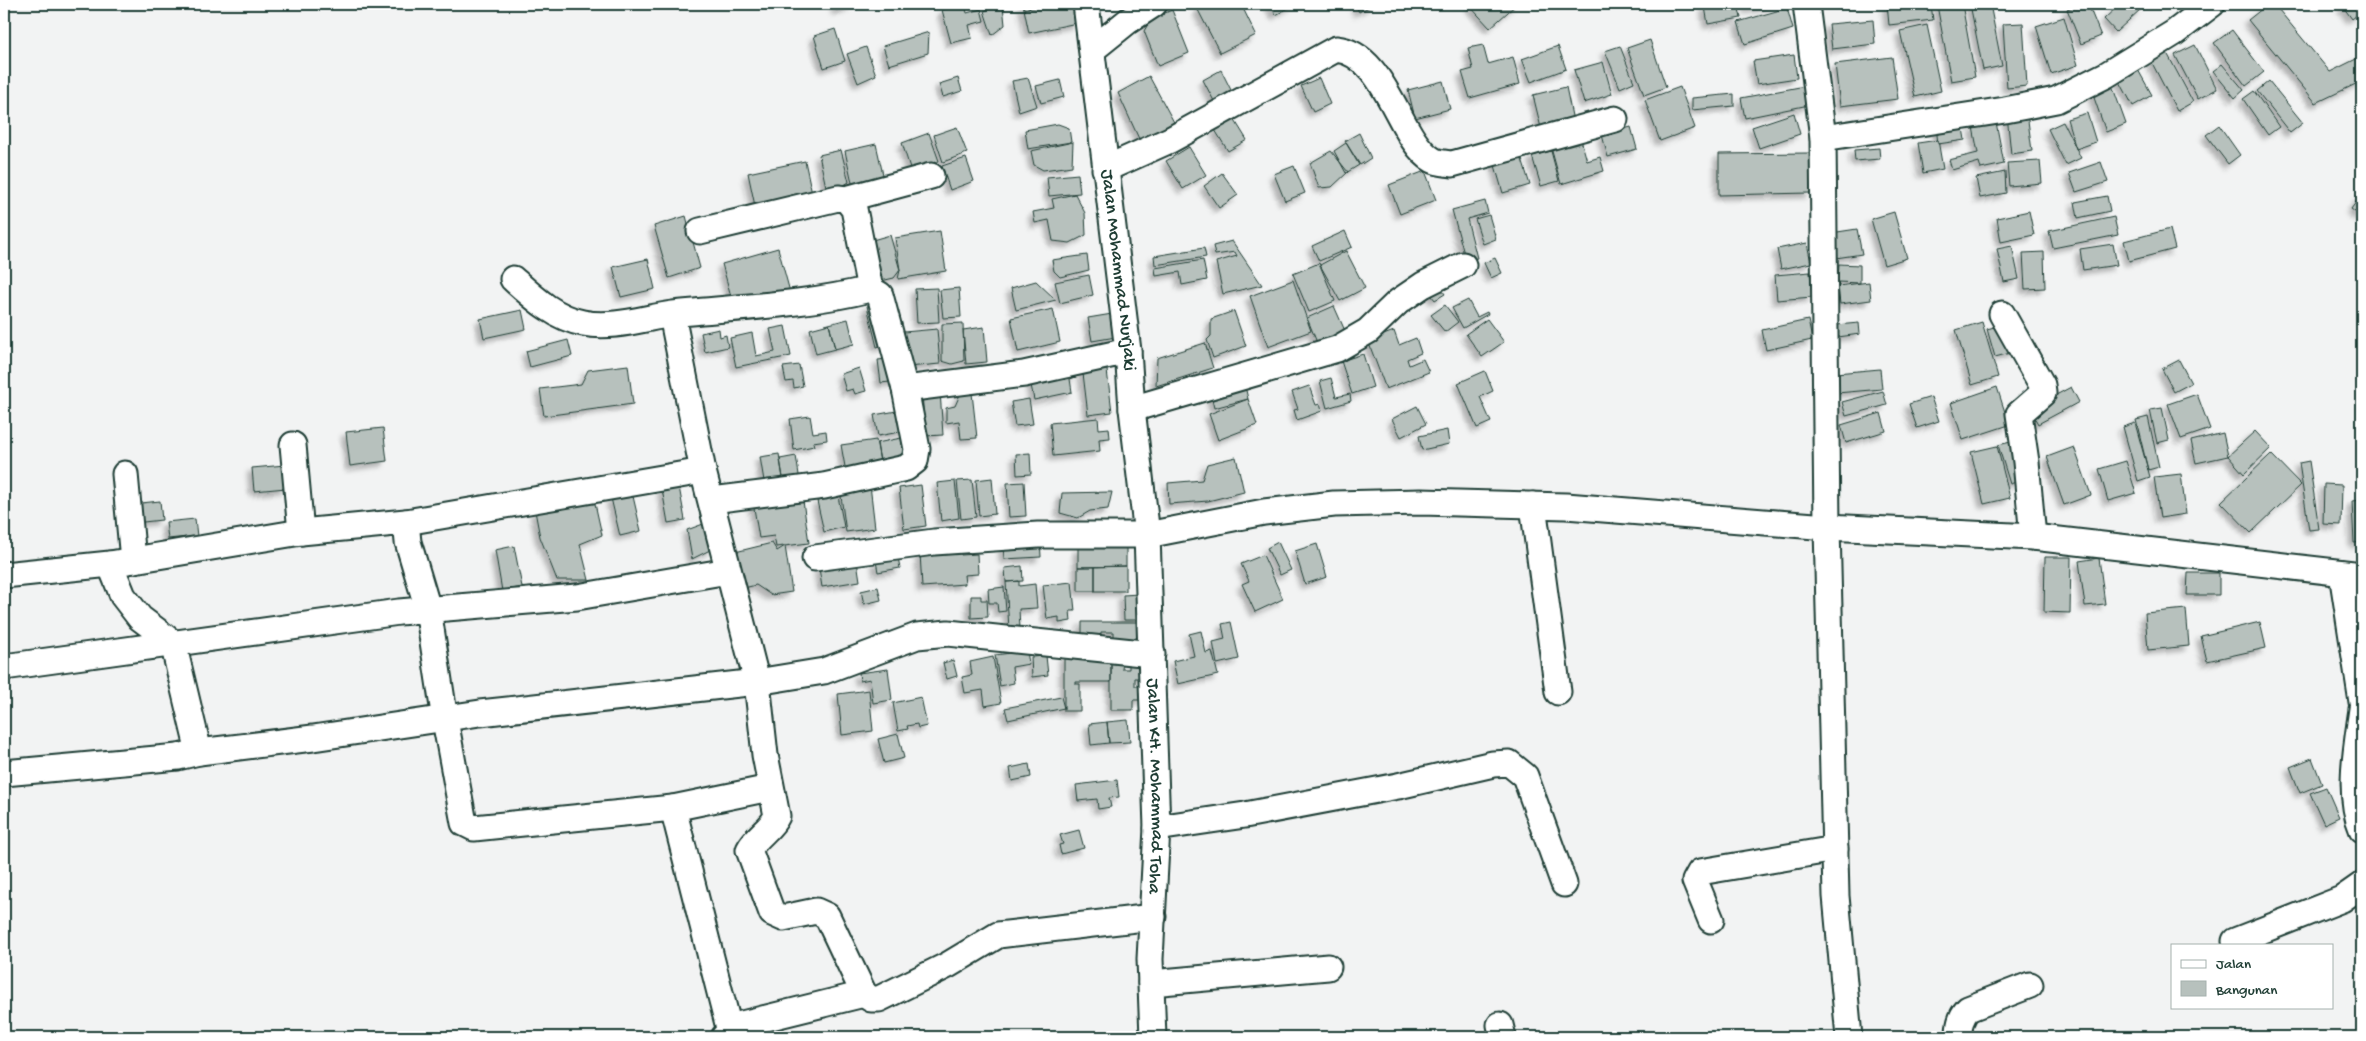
<svg xmlns="http://www.w3.org/2000/svg" width="2366" height="1041" font-family="'Gochi Hand',sans-serif">
<style>
.building{fill:#b7c1bd;stroke:#1f3d34;filter:url(#shadow)}
.lines{fill:none;stroke-linecap:round;stroke-linejoin:round}
.minor-casing{stroke:#1f3d34;stroke-width:29}
.minor{stroke:#fff;stroke-width:25}
.labels{text-anchor:middle;dominant-baseline:central;stroke-width:4.5;stroke-linejoin:round;paint-order:stroke}
.street-label{font-size:19px;fill:#1f3d34;stroke:#fff}
</style>
<defs>
<filter id="shadow"><feDropShadow dx="-4.5" dy="4.5" stdDeviation="2.5" flood-color="#0004"/></filter>
</defs>
<rect width="100%" height="100%" fill="#f2f3f3"/>
<filter id="ink" filterUnits="userSpaceOnUse"><feTurbulence type="fractalNoise" baseFrequency=".02" numOctaves="2"/><feDisplacementMap in="SourceGraphic" scale="10" xChannelSelector="R" yChannelSelector="G"/><feConvolveMatrix kernelMatrix="1 2 1 2 8 2 1 2 1" color-interpolation-filters="sRGB"/></filter>
<g filter="url(#ink)">
<!-- building -->
<path class="building" d="M836 4H853L848 8 836 10Z
M965 4 967 13 981 9 984 21 969 25 972 38 951 43 942 10Z
M1023 4H1049L1024 9Z
M1049 4H1073L1077 23 1029 33 1024 9Z
M1204 4H1241L1256 35 1220 53 1198 10Z
M1269 4H1295L1276 15Z
M1355 4H1375L1359 12Z
M1468 4H1517L1490 28Z
M1723 4H1738L1741 18 1708 24 1705 7Z
M1747 4H1772V6L1747 9Z
M1887 4H1931L1933 20 1889 25Z
M1962 4 1975 77 1951 81 1937 5Z
M1970 4H1990L2002 66 1983 70Z
M2079 4H2088L2101 36 2081 44 2067 9Z
M2120 4H2138L2142 8 2116 32 2104 19Z
M2268 4H2274L2330 72 2362 56V81L2316 103 2248 20Z
M2341 4H2362V11L2352 19Z
M1003 5 1005 25 992 35 984 11Z
M1787 8 1793 29 1745 44 1738 22Z
M1172 10 1189 53 1158 66 1144 31 1151 19Z
M2064 17 2078 65 2051 74 2036 26Z
M1873 20 1875 44 1832 49 1829 24Z
M2023 23 2027 86 2007 88 2003 24Z
M1927 25 1941 91 1915 97 1900 31Z
M835 29 845 61 824 68 814 36Z
M2232 30 2264 72 2246 86 2214 43Z
M929 32 928 53 889 65 883 46Z
M1650 40 1666 87 1644 95 1627 48Z
M1483 45 1488 64 1513 57 1520 84 1470 98 1462 72 1473 69 1468 48Z
M2195 45 2217 89 2198 99 2175 55Z
M1558 46 1566 69 1531 82 1522 59Z
M1620 46 1634 82 1620 88 1605 51Z
M866 47 876 75 858 83 847 54Z
M2167 53 2193 102 2177 111 2151 61Z
M1794 55 1797 78 1757 84 1753 61Z
M1892 57 1898 99 1840 106 1835 64Z
M1603 62 1612 94 1584 103 1574 70Z
M2222 64 2244 90 2235 98 2213 71Z
M2137 68 2152 95 2133 106 2118 78Z
M1221 70 1232 92 1214 101 1203 80Z
M1149 76 1176 126 1140 141 1118 93Z
M958 78 962 91 943 97 939 84Z
M1028 78 1037 106 1019 112 1012 81Z
M1319 78 1330 104 1313 112 1301 86Z
M1060 80 1064 97 1041 103 1036 86Z
M1443 81 1450 109 1415 118 1408 90Z
M2269 81 2303 123 2290 133 2257 91Z
M2112 85 2126 124 2106 132 2092 92Z
M1805 86 1809 105 1745 118 1741 98Z
M1566 87 1573 121 1541 128 1533 95Z
M1680 87 1695 128 1660 141 1645 100Z
M2254 91 2279 127 2268 135 2243 99Z
M1734 94V106L1692 110V98Z
M1794 113 1800 134 1759 148 1752 127Z
M2027 113 2032 151 2011 154 2007 115Z
M2087 113 2096 142 2076 149 2067 119Z
M1234 119 1247 140 1228 151 1215 130Z
M1962 122 1965 140 1938 144 1936 126Z
M1996 122 2004 164 1981 169 1979 162 1952 170 1949 160 1978 153 1973 127Z
M2063 122 2081 158 2066 165 2048 129Z
M1058 124 1069 128 1071 142 1028 149 1025 130Z
M2219 125 2240 155 2228 164 2206 135Z
M957 127 967 153 943 162 934 135Z
M1631 127 1637 149 1608 157 1602 135Z
M929 133 939 161 911 171 902 143Z
M1359 133 1371 158 1360 165 1345 141Z
M1580 136 1587 161 1600 157 1604 171 1561 184 1550 144Z
M1938 140 1943 169 1923 173 1918 143Z
M1073 142 1072 166 1043 170 1034 165 1031 151Z
M1346 143 1359 165 1346 173 1334 151Z
M876 144 884 179 853 187 845 151Z
M1189 147 1206 175 1183 189 1166 161Z
M1879 148 1880 159 1855 161 1854 150Z
M841 150 849 182 836 190 826 187 819 155Z
M1331 151 1348 172 1332 187 1319 188 1310 163Z
M1551 151 1559 181 1541 186 1532 156Z
M1520 153 1530 185 1503 193 1494 162Z
M1810 153V193L1719 195V154Z
M966 158 974 181 950 190 942 166Z
M805 161 812 194 755 206 748 173Z
M2040 161 2042 183 2009 186 2007 163Z
M2101 162 2108 182 2076 192 2069 173Z
M1294 166 1305 193 1285 201 1274 174Z
M1425 171 1436 200 1400 214 1389 185Z
M2005 172 2006 193 1980 198 1976 178Z
M1222 173 1238 195 1219 208 1204 186Z
M1078 174 1080 193 1049 196 1047 177Z
M1075 194 1085 213 1086 235 1070 243 1053 241 1049 220 1035 223 1033 212 1054 208 1052 199Z
M2362 194V217L2351 209Z
M2107 196 2110 211 2078 218 2075 202Z
M1485 201 1488 213 1467 219 1477 258 1466 261 1452 210Z
M2029 211 2034 235 2001 242 1997 218Z
M1894 212 1907 258 1884 265 1871 219Z
M1489 215 1496 239 1483 244 1475 219Z
M686 216 700 268 669 278 654 226Z
M2114 217 2118 235 2053 248 2049 231Z
M1857 229 1862 254 1836 258 1831 233Z
M2170 229 2175 249 2129 261 2124 241Z
M940 231 946 271 898 279 900 270 895 238Z
M1345 231 1352 247 1319 261 1312 246Z
M890 235 900 270 894 278 881 281 869 241Z
M1232 241 1262 285 1223 294 1216 262 1237 256 1235 252 1215 255 1213 246Z
M1807 243 1811 263 1781 269 1777 249Z
M2113 244 2117 265 2083 270 2080 249Z
M2012 246 2019 279 2004 282 1997 249Z
M778 248 790 292 734 307 722 264Z
M1204 248 1206 257 1155 265 1154 256Z
M1346 251 1365 288 1340 301 1320 265Z
M2044 252 2045 288 2025 289 2023 253Z
M1087 255 1089 270 1060 277 1054 271 1052 260Z
M1495 258 1502 273 1491 278 1484 263Z
M648 259 655 289 621 297 613 267Z
M1203 260 1207 280 1182 285 1180 272 1156 276 1155 268Z
M1319 263 1335 301 1309 312 1293 274Z
M1839 264 1860 265V283L1838 282Z
M1810 272 1812 297 1777 300 1775 275Z
M1089 275 1093 295 1060 303 1055 282Z
M1293 280 1311 331 1268 347 1250 296Z
M1036 281 1056 300 1016 310 1011 288Z
M1869 282 1871 300 1840 304 1838 286Z
M1438 284 1445 294 1435 300 1428 291Z
M937 288 939 322 917 323 915 289Z
M959 288 961 317 943 318 940 290Z
M1468 300 1477 317 1487 312 1488 314 1463 328 1452 308Z
M879 303 889 344 877 347 867 306Z
M1445 305 1458 322 1445 332 1431 315Z
M1334 306 1346 333 1318 345 1307 318Z
M1053 309 1060 342 1018 352 1011 318Z
M522 310 526 329 484 338 480 319Z
M1234 311 1246 346 1213 358 1207 340 1211 336V319Z
M1112 314 1116 337 1092 341 1088 318Z
M848 319 854 344 835 349 829 324Z
M1487 319 1504 342 1482 357 1466 334Z
M1808 320 1812 340 1766 350 1762 330Z
M1982 322 1998 377 1972 385 1956 330Z
M963 323 964 361 952 364 942 361V324Z
M1859 323 1860 334 1838 337 1837 325Z
M829 324 835 349 816 354 810 329Z
M2005 324 2014 352 1995 357 1987 329Z
M785 326 791 356 736 367 730 338 752 333 756 356 775 352 770 329Z
M984 327 987 362 966 364 963 330Z
M719 329 720 337 726 335 728 347 705 352 701 333Z
M937 329 940 364 908 367 904 332Z
M1394 331 1399 345 1416 338 1421 353 1407 359 1409 365 1423 359 1429 372 1386 389 1368 341Z
M568 340 572 356 530 367 526 351Z
M1205 343 1213 368 1156 386 1157 358Z
M1363 354 1373 387 1352 394 1341 361Z
M895 358 898 381 881 383 878 360Z
M2179 360 2191 383 2174 392 2162 369Z
M1106 362 1112 412 1088 415 1082 365Z
M628 365 633 404 544 416 540 389 581 384 588 370Z
M799 365 803 386 794 388 793 381 786 382 783 367Z
M1074 366 1076 377 1070 379 1072 392 1034 400 1029 375Z
M859 368 866 391 855 394 853 389 846 391 841 374Z
M1880 369 1882 389 1837 393 1836 373Z
M1485 371 1493 391 1480 397 1491 422 1477 428 1458 383Z
M1331 378 1336 397 1350 394 1351 401 1327 408 1320 381Z
M1244 382 1248 399 1214 408 1210 391Z
M1309 386 1316 405 1320 404 1322 411 1297 420 1294 410 1298 409 1292 392Z
M1997 387 2009 425 1963 440 1951 403Z
M2071 387 2079 402 2038 424 2030 409Z
M962 390 972 393 977 438 961 439 959 421 946 423V408L955 406Z
M940 391 943 435 925 436 922 392Z
M1883 391 1887 405 1846 416 1842 402Z
M2197 394 2210 429 2181 439 2168 404Z
M1931 397 1939 421 1917 428 1909 404Z
M1029 399 1033 424 1015 426 1011 402Z
M1248 399 1257 425 1218 440 1209 414Z
M1417 406 1426 424 1401 437 1392 419Z
M2162 408 2169 440 2157 443 2150 410Z
M908 409 911 430 878 436 874 415Z
M1881 413 1886 431 1846 443 1841 425Z
M810 416 813 433 826 431 827 440 813 442 814 446 794 450 790 419Z
M2148 417 2159 467 2148 470 2136 420Z
M1098 418 1099 429 1109 428 1110 438 1099 439 1100 451 1053 456 1050 423Z
M2135 423 2150 477 2138 481 2123 427Z
M383 428 387 461 350 466 346 432Z
M1447 430 1449 444 1422 450 1419 436Z
M2255 431 2271 448 2244 474 2228 456Z
M2223 433 2228 456 2196 463 2191 441Z
M901 438 905 465 881 469 877 443Z
M876 440 881 466 846 472 841 445Z
M2015 441 2025 479 2010 484 1998 445Z
M1997 446 2010 498 1984 504 1971 452Z
M2074 447 2091 495 2064 505 2047 457Z
M1030 453 1031 474 1017 475 1016 454Z
M779 454 784 484 765 487 760 457Z
M2271 454 2301 485 2251 533 2221 502Z
M796 456 800 481 784 484 780 459Z
M1236 457 1244 492 1208 501 1169 504 1168 483 1202 480 1207 464Z
M2126 461 2136 493 2108 501 2099 469Z
M2309 461 2319 529 2309 530 2299 463Z
M285 465 286 488 254 491 252 468Z
M2181 474 2186 514 2160 518 2154 477Z
M992 478 995 514 979 516 976 480Z
M972 480 976 517 961 519 957 481Z
M678 481 685 520 668 523 662 489Z
M955 481 959 518 941 521 937 483Z
M1024 482 1026 516 1009 517 1007 483Z
M2324 484 2342 485 2341 525 2323 524Z
M870 485 875 528 846 532 840 489Z
M921 485 926 526 904 529 899 488Z
M632 492 641 531 620 536 611 498Z
M1112 492 1108 509 1090 511 1078 518 1060 513 1062 493Z
M802 494 809 543 776 547 774 536 759 538 753 502Z
M838 496 844 527 824 532 817 501Z
M594 499 602 535 580 544 589 580H557L540 537 535 511Z
M2362 500V542L2354 543 2352 501Z
M160 501 162 520 134 523 132 504Z
M195 519 197 536 168 539 166 522Z
M706 523 712 549 692 559 687 530Z
M1040 539 1041 557 1004 559 1003 541Z
M1278 542 1291 570 1280 575 1267 548Z
M772 543 777 551 785 546 792 592 771 595 756 585 736 590 727 554Z
M1317 544 1327 577 1305 584 1295 551Z
M514 546 522 587 502 591 495 550Z
M1126 547V566L1078 567V548Z
M961 551V555L977 554 978 574 964 575 965 584 922 587 920 553Z
M1263 555 1283 599 1255 612 1242 584 1249 581 1241 564Z
M898 557 900 568 878 572 876 561Z
M2045 557H2071L2070 613 2044 612Z
M2099 558 2105 604 2085 606 2079 561Z
M857 561 860 581 822 587 819 568Z
M1022 566 1023 581 1006 582 1005 568Z
M1126 566V591H1095V567Z
M1078 567H1095V591H1078Z
M2188 573H2219V595H2187Z
M1019 581V586L1035 584 1037 608 1019 609 1020 629H1009L1006 582Z
M1072 582 1075 611H1070L1071 621 1059 623V617L1047 619 1043 585Z
M878 587 881 600 864 604 861 591Z
M1004 587 1006 611 998 612 997 603H989L988 589Z
M1139 594 1140 620H1124L1123 595Z
M971 596H981V600H987L988 617 971 618Z
M2186 609 2189 646 2148 650 2145 613Z
M1082 622H1143V648L1114 640V632H1101V643H1082Z
M1231 622 1239 659 1217 664 1213 642 1225 639 1222 624Z
M2260 622 2266 648 2207 661 2201 636Z
M1201 631 1206 653 1212 651 1218 675 1178 684 1173 661 1194 656 1189 634Z
M1027 651 1029 664 1012 667 1014 683 1000 686 995 655Z
M1064 655H1111V682H1076V684H1080V711H1064Z
M1046 656 1048 675 1032 677 1031 657Z
M993 657 1001 703 985 706 983 690 965 693 962 677 972 675 970 662Z
M953 660 957 676 947 679 943 663Z
M1111 662H1123L1122 669H1129V664L1142 663V678H1135V686H1143V700H1133V710H1111Z
M888 669 892 700 873 703 870 679 860 681 859 673Z
M869 690 873 731 842 735 838 694Z
M921 697 927 726 918 728 917 724 907 726 908 729 898 731 893 703Z
M1061 697 1064 708 1008 720 1005 708Z
M1128 720 1130 742 1109 743 1107 722Z
M1107 722 1109 743 1091 745 1089 724Z
M898 734 904 758 884 763 878 739Z
M2312 758 2322 784 2300 793 2290 767Z
M1029 764 1031 777 1012 781 1010 768Z
M1117 780 1119 797 1109 798 1111 807 1098 809 1097 799 1078 801 1076 785Z
M2326 787 2339 817 2324 824 2310 793Z
M1079 830 1084 848 1061 854 1059 845 1063 844 1060 835Z"/>
<g class="lines">
<!-- minor casing -->
<g class="minor-casing">
<g id="minor">
<path id="s1" d="M1086 4 1128 351 1132 409 1147 535 1157 828 1150 959 1153 1037"/>
<path d="M1806 4 1823 138 1827 527 1836 896 1849 1037"/>
<path d="M1092 50 1128 21 1154 4"/>
<path d="M1823 138 2005 110 2056 100 2106 75 2174 33 2212 4"/>
<path d="M1105 169 1170 140 1336 49C1387 54 1398 140 1433 160 1438 163 1446 163 1452 164L1615 119"/>
<path d="M846 199 931 176"/>
<path d="M700 231 838 198 846 199 854 209 870 289"/>
<path d="M513 279C533 297 555 318 583 323 613 329 644 318 673 314 739 307 806 305 870 289L880 295 905 389 917 449 915 461 906 468 824 486 712 500"/>
<path d="M2002 314 2042 385 2043 393 2019 414 2026 462 2033 537"/>
<path d="M672 315 703 471 757 682 765 755 777 816C771 829 756 836 749 850L772 913 783 918 816 911 827 916 864 994 871 999H879L948 965 998 935 1153 917"/>
<path d="M905 389 1024 374 1128 351"/>
<path d="M1132 409 1337 349 1368 331 1398 302 1423 285 1463 265"/>
<path d="M293 445 301 532"/>
<path d="M125 474 133 560"/>
<path d="M1533 505 1558 692"/>
<path d="M406 522 703 471"/>
<path d="M815 558 934 542 1038 535H1147L1264 512 1334 504 1421 502 1566 506 1827 527 2033 537 2362 575"/>
<path d="M110 564 123 596 140 618 173 643 199 752"/>
<path d="M2342 573 2362 702"/>
<path d="M4 575 110 564 301 532 406 522 408 542 428 609 445 720 464 823 474 828 673 808"/>
<path d="M4 667 399 612 577 597 728 571"/>
<path d="M2362 709C2357 746 2347 794 2362 829"/>
<path d="M4 773 178 757 199 752 313 738 480 713 757 682 824 671 917 636 948 633 1152 654"/>
<path d="M1157 828 1245 815 1398 786 1493 764 1509 763 1525 776 1564 884"/>
<path d="M1711 920 1695 881 1700 872 1835 849"/>
<path d="M2235 941 2342 899 2362 885"/>
<path d="M1151 983 1328 967"/>
<path d="M1500 1025 1503 1037"/>
<path d="M724 1037 729 1033 728 1024 673 808 770 788"/>
<path d="M731 1037 729 1033 742 1024 864 994"/>
<path d="M1959 1037C1959 1026 1960 1018 1968 1009L2030 985"/>
</g>
</g>
<!-- minor -->
<use href="#minor" class="minor"/>
</g>
</g>
<g class="labels">
<!-- street labels -->
<g class="street-label">
<text stroke="none"><textPath href="#s1" startOffset="268">Jalan Mohammad Nurjaki</textPath></text>
<text stroke="none"><textPath href="#s1" startOffset="786">Jalan KH. Mohammad Toha</textPath></text>
</g>
</g>
<!-- margin -->
<rect width="2366" height="1041" fill="none" stroke="#fff" stroke-width="20"/>
<rect x="10" y="10" width="2346" height="1021" fill="none" stroke="#1f3d34" stroke-width="2" filter="url(#ink)"/>
<!-- legend -->
<rect x="2171" y="944" width="162" height="65" fill="#ffffff" stroke="#a5b1ae"/>
<rect x="2181" y="960" width="25" height="8" fill="#ffffff" stroke="#a5b1ae"/>
<text x="2216" y="968" font-size="15" fill="#1f3d34">Jalan</text>
<rect x="2181" y="981" width="25" height="15" fill="#b7c1bd" stroke="#a5b1ae"/>
<text x="2216" y="994" font-size="15" fill="#1f3d34">Bangunan</text>
</svg>
